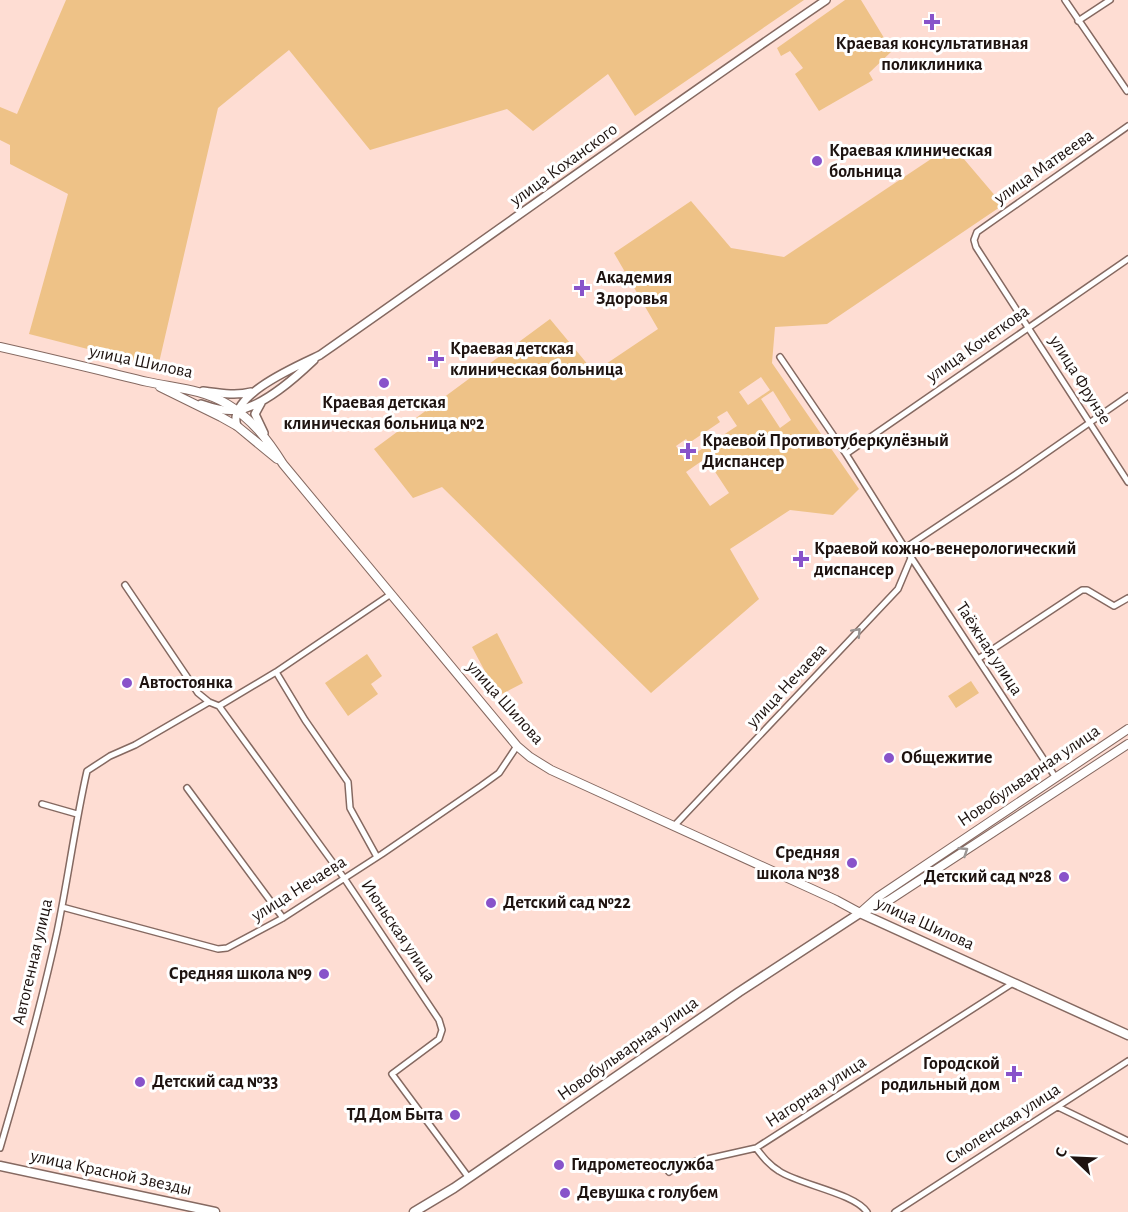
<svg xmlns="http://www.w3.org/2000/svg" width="1128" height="1212" font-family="'Alegreya Sans',sans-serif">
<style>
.green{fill:#eec287;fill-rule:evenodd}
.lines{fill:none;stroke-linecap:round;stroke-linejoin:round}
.minor-casing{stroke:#856961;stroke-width:8}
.tertiary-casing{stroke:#856961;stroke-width:10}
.secondary-casing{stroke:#856961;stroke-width:10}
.primary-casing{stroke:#856961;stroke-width:11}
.minor{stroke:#fff;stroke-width:5}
.tertiary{stroke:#fff;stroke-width:7}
.secondary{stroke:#fff;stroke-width:8}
.primary{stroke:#fff;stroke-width:8}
.oneway{stroke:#9a9593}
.poi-dot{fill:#8853ca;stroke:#fff;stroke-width:2}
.labels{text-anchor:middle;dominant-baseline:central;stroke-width:6;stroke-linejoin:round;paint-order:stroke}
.poi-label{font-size:18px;font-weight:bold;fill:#1e1310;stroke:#fff;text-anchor:start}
.street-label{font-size:18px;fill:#1e1310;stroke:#fff}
</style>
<rect width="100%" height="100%" fill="#feddd3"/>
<!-- green -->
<path class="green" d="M66 0H804L635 116 608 74 533 131 507 109 370 150 289 50 218 108 158 367 29 334 68 194 10 164V145L0 140V107L17 114Z
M845 0H861L892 51 869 73 873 80 819 111 795 74 803 68 790 51 781 56 777 48Z
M952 145 1003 205 827 324 775 327 772 363 859 489 833 515 790 510 730 549 759 599 651 693 442 487 413 498 374 449 550 319 594 372 658 329 614 253 691 201 731 248 784 257ZM761 377 770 390 748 405 739 392ZM773 391 791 420 780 428 761 399ZM727 411 737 426 685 460 676 446 686 439 689 443 720 422 717 417ZM706 458 729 493 710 506 686 472Z
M497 633 523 683 498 696 472 647Z
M367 654 382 676 371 684 378 694 348 716 325 683Z
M971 681 979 693 956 708 948 696Z"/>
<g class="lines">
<!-- minor casing -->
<g class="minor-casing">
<path id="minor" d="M1065 0 1127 91
M1078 21 1110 0
M1128 126 977 232 974 240 976 247 1128 482
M780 357 846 454 905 548 1056 778
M846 454 1128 259
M905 548 1016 474 1128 396
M125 585 198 693 209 702 219 706 344 878 439 1020 442 1030 439 1039 392 1074 469 1178
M978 659 1082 590H1087L1114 606 1128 598
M276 672 305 720 348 782 350 808 377 857
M219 706 276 672 391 594
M187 788 283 918
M42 804 77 814
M674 826 898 589 911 558
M62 907 218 949 227 948 283 918 382 854 481 786 499 773 517 746
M1058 1107 1128 1141
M0 1148C21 1077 41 1005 57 932 68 879 75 824 87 771L110 756 135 745 209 702
M756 1148 1013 983
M669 1172 676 1166 756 1148C763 1157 769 1165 779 1171 800 1185 854 1193 867 1212
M895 1212 1128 1061"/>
</g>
<!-- tertiary casing -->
<g class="tertiary-casing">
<path id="tertiary" d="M203 391C219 393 236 396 251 392
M261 403 255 414 264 433
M201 404C213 408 225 412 238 410 264 406 295 378 314 360
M237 426C226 396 297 366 320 355 489 237 656 116 826 0"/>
</g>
<!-- secondary casing -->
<g class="secondary-casing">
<path id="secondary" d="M0 347C49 358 98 370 148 382 175 388 202 389 227 404 252 419 268 440 283 464L517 746 530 757 551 770 836 900 860 913
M160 387 221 417 237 426 277 459
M867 910 888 901 1128 744
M860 913 878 897 1128 729"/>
</g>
<!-- primary casing -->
<g class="primary-casing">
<path id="primary" d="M0 1166 215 1212
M414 1212 454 1188 739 992 860 913 1128 1035"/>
</g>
<!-- minor -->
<use href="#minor" class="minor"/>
<!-- tertiary -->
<use href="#tertiary" class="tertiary"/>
<!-- secondary -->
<use href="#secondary" class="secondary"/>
<!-- primary -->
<use href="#primary" class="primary"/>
</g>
<!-- one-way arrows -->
<defs><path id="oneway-chevron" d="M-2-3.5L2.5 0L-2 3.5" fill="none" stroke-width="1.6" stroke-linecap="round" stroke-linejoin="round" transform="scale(1.5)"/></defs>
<g class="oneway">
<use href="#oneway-chevron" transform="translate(857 632) rotate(-47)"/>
<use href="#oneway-chevron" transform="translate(964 851) rotate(-33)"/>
</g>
<!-- markers -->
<g class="poi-dot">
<path d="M929 13h6v6h6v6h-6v6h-6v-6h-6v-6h6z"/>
<circle cx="817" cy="161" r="6"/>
<path d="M579 279h6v6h6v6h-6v6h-6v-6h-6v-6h6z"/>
<path d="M433 350h6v6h6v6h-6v6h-6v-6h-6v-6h6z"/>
<circle cx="384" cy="383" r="6"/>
<path d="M685 442h6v6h6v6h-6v6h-6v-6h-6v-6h6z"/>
<path d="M798 550h6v6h6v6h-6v6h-6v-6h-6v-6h6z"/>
<circle cx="127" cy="683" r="6"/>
<circle cx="889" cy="758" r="6"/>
<circle cx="852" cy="863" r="6"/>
<circle cx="1064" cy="877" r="6"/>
<circle cx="491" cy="903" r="6"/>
<circle cx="324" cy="974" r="6"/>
<path d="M1011 1065h6v6h6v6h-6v6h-6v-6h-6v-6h6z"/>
<circle cx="140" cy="1082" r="6"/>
<circle cx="455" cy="1115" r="6"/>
<circle cx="559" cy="1165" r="6"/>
<circle cx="565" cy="1193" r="6"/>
</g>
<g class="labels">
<!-- poi labels -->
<g class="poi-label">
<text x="932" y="44" text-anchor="middle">Краевая консультативная<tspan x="932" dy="21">поликлиника</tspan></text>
<text x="829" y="151">Краевая клиническая<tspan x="829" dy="21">больница</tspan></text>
<text x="596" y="278">Академия<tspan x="596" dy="21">Здоровья</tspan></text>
<text x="450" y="349">Краевая детская<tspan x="450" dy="21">клиническая больница</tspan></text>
<text x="384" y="403" text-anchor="middle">Краевая детская<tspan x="384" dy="21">клиническая больница №2</tspan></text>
<text x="702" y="441">Краевой Противотуберкулёзный<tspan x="702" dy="21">Диспансер</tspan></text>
<text x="814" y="549">Краевой кожно-венерологический<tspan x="814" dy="21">диспансер</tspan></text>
<text x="139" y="683">Автостоянка</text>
<text x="901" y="758">Общежитие</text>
<text x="840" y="853" text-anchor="end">Средняя<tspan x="840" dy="21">школа №38</tspan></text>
<text x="1052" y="877" text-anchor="end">Детский сад №28</text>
<text x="503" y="903">Детский сад №22</text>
<text x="312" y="974" text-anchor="end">Средняя школа №9</text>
<text x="1000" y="1064" text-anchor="end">Городской<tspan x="1000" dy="21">родильный дом</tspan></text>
<text x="152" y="1082">Детский сад №33</text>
<text x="443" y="1115" text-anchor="end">ТД Дом Быта</text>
<text x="571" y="1165">Гидрометеослужба</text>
<text x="577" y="1193">Девушка с голубем</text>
</g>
<!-- street labels -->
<g class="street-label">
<text transform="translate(564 165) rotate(-36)">улица Коханского</text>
<text transform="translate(1044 167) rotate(-35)">улица Матвеева</text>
<text transform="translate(978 344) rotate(-35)">улица Кочеткова</text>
<text transform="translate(141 362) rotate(12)">улица Шилова</text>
<text transform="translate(1080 380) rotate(58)">улица Фрунзе</text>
<text transform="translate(989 649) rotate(57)">Таёжная улица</text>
<text transform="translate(787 686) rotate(-47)">улица Нечаева</text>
<text transform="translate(505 703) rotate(48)">улица Шилова</text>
<text transform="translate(1029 776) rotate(-34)">Новобульварная улица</text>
<text transform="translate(299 889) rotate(-32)">улица Нечаева</text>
<text transform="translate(925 924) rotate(24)">улица Шилова</text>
<text transform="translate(398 931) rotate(56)">Июньская улица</text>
<text transform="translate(33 962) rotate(-77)">Автогенная улица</text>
<text transform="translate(628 1049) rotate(-35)">Новобульварная улица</text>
<text transform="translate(816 1092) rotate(-33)">Нагорная улица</text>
<text transform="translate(1003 1124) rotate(-33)">Смоленская улица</text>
<text transform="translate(111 1173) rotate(12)">улица Красной Звезды</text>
</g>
</g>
<!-- north arrow -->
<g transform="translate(1074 1158) rotate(293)" stroke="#ffffff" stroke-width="4.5" paint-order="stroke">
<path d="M0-4.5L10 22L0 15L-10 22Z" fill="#1e1310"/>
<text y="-9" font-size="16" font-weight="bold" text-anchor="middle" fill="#1e1310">С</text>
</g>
</svg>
